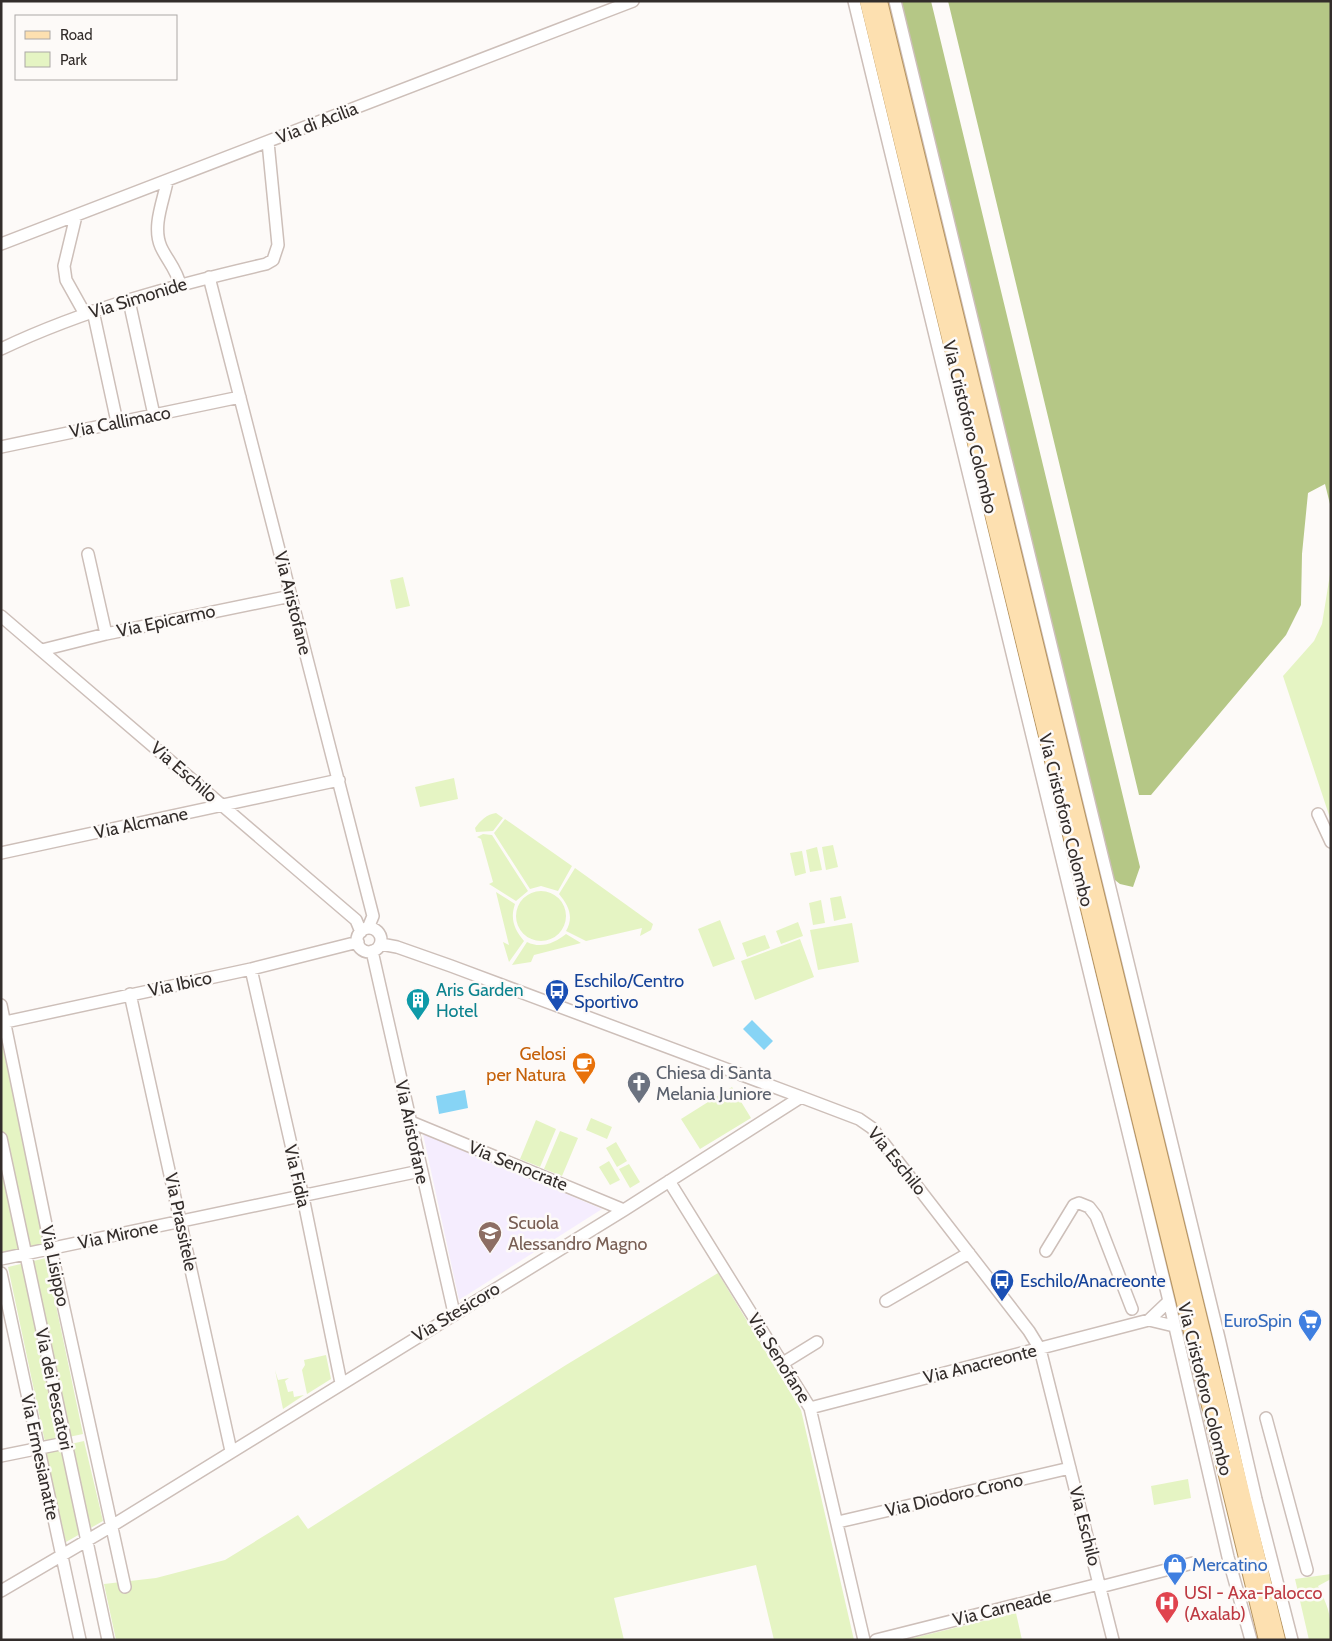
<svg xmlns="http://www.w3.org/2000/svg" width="1332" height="1641" font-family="Cabin,sans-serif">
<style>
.education{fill:#f5edfe}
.green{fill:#e5f4c3}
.forest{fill:#b5c786}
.water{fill:#87d4f5}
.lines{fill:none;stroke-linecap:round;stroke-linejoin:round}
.minor-casing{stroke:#cdbfb9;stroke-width:14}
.major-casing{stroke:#b6945f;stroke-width:16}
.minor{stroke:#fff;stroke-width:11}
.major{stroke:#fde0b0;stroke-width:14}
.labels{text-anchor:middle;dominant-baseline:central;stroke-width:5;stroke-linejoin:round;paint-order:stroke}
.street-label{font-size:18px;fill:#332d2b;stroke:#fdfaf8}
.transit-label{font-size:18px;fill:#164399;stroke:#fdfaf8;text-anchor:start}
.culture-label{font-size:18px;fill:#0d838f;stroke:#fdfaf8;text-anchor:start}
.food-label{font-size:18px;fill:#c56008;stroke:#fdfaf8;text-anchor:end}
.worship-label{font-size:18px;fill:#5b616d;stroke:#fdfaf8;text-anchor:start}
.education-label{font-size:18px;fill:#785e54;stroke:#fdfaf8;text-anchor:start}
.shop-label{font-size:18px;fill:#366cbe;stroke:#fdfaf8;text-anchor:end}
.health-label{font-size:18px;fill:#be3a42;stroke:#fdfaf8;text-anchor:start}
</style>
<rect width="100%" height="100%" fill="#fdfaf8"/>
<!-- education -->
<path class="education" d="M423 1134 602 1209 459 1300Z"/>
<!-- green -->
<path class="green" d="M1331 568V821L1283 676 1314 641 1322 624Z
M403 577 410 606 396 609 390 580Z
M454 778 458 799 420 807 415 787Z
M496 813 503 818 493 831 476 832 475 828C480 821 487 814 496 813Z
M505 819 572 866 558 891 541 886 530 889 494 833Z
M483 834 492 835 528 891 516 901 489 884 493 882 481 839 477 837Z
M833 845 838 867 826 870 822 847Z
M817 847 822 870 810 872 806 850Z
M802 851 806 873 795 876 790 853Z
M575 868 653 924 651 930 640 936 642 928 586 941 566 931C574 917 569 906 559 894Z
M516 916a25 25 0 1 1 50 0a25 25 0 1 1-50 0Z
M496 892 515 904C510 919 514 929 524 941L509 962 503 942 509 945Z
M841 896 846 918 834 921 830 898Z
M821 900 825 923 813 925 809 903Z
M720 920 735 959 713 967 698 929Z
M798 922 803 936 781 944 776 931Z
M852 923 859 962 818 970 810 930Z
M566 934 581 943 534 955 531 962 512 965 527 942C541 949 555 943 566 934Z
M765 935 770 948 747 957 742 943Z
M800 939 814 977 755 1000 741 961Z
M1 1039 45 1244 2 1253 1 1248Z
M732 1087 751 1118 700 1149 681 1119Z
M591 1118 612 1127 607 1139 586 1130Z
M536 1120 556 1129 540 1167 520 1159Z
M560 1131 578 1138 562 1176 544 1169Z
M616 1142 627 1161 617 1167 606 1148Z
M609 1161 620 1180 610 1185 599 1167Z
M629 1164 640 1182 630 1188 619 1169Z
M46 1258 83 1434 45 1442 8 1267Z
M718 1273 801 1410 854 1640H774L756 1565 614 1598 624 1640H116L104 1584 156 1578 225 1560 298 1515 308 1529 566 1365Z
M326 1355 331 1379 307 1394 302 1370 305 1365 304 1360Z
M275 1370 278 1380 289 1378 285 1381 288 1392 293 1391 294 1397 304 1395 283 1409Z
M84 1441 103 1521 66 1542 44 1450Z
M1188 1479 1191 1498 1154 1505 1151 1486Z
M1331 1574V1579L1318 1586C1329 1609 1331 1614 1331 1640H1309L1295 1579Z
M1016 1613 1022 1640H905Z"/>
<!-- forest -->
<path class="forest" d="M901 1H931L1140 867 1133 887 1120 884 1111 877Z
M948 1H1331V508L1325 484 1308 493 1302 554 1301 605 1286 635 1151 795H1139Z"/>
<!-- water -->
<path class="water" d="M752 1020 773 1041 764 1050 743 1029Z
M465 1090 468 1108 439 1114 436 1096Z"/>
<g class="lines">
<!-- minor casing -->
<g class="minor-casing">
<path id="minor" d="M854 1 1169 1301 1228 1557 1251 1640
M895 1 1219 1338 1256 1499 1292 1640
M167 182C163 202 152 227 161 247 167 260 177 270 180 285
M76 216 64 266 66 280 85 314
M1 244 633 1
M209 277 373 916 368 928
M129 301 154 415
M93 311 117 422
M1 349C85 309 175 285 266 264L273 260 278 245 268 142
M1 447 240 397
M88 554 106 634
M1 616 356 920 361 932
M42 650 106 634 291 596
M1318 814 1331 842
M1 853 339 780
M357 940a12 12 0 1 1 24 0a12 12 0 1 1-24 0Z
M381 944 397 947 451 966 801 1097 859 1119 872 1128 1029 1331 1040 1349 1113 1640
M372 951 454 1313
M251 969 303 1197 341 1383
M130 994 231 1451
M1 1005 51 1249 125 1587
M1 1023 251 969 358 942
M411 1122 624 1210
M1 1138 108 1640
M669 1181 810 1408 864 1640
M1046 1251 1074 1205 1079 1203 1089 1207 1096 1216 1132 1309
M1 1259 420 1171
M1 1273 80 1640
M886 1301 969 1253
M1149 1320 1169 1301
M783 1363 817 1342
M810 1408 1149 1320 1174 1326
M1266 1418 1307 1570
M1 1456 65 1443
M838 1522 1070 1468
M1100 1587 1193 1563
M1 1591 110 1527 624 1210 801 1097
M876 1640 1099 1584"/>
</g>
<!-- major casing -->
<g class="major-casing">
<path id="major" d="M867 1 1266 1640
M880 1 1278 1640"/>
</g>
<!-- minor -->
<use href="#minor" class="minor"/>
<!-- major -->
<use href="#major" class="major"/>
</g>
<!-- icons -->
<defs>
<g id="bus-pin" transform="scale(1.25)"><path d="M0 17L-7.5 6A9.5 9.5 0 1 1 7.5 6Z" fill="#1a4fb4" stroke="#fdfaf8"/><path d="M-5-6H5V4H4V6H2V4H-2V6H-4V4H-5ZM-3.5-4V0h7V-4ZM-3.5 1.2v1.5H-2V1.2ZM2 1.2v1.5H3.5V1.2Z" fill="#fff"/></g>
<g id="building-pin" transform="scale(1.25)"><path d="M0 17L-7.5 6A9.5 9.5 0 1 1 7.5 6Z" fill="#0f9aa8" stroke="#fdfaf8"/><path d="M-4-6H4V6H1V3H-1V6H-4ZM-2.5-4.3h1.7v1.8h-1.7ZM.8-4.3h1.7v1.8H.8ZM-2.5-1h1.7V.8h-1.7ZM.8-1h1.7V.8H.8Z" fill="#fff"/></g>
<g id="cafe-pin" transform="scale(1.25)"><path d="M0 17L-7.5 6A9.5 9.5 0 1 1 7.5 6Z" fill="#e8710a" stroke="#fdfaf8"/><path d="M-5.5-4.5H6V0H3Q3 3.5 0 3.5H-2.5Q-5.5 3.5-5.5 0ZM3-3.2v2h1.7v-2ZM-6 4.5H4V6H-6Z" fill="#fff"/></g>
<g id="church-pin" transform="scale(1.25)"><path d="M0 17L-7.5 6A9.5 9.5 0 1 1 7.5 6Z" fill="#6b7280" stroke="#fdfaf8"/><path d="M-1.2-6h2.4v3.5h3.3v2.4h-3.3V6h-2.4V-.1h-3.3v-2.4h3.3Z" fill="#fff"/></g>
<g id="school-pin" transform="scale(1.25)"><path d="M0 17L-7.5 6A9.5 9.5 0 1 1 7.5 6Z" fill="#8d6e63" stroke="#fdfaf8"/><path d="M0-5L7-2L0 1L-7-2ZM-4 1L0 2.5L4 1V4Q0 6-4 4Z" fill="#fff"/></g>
<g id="supermarket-pin" transform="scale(1.25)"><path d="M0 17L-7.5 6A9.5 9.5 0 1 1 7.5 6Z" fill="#3f7fe0" stroke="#fdfaf8"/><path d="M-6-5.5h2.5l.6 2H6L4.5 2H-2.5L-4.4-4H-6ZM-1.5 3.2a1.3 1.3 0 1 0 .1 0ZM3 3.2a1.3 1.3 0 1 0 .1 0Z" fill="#fff"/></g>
<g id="shop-pin" transform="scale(1.25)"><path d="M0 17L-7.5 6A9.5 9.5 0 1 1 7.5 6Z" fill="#3f7fe0" stroke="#fdfaf8"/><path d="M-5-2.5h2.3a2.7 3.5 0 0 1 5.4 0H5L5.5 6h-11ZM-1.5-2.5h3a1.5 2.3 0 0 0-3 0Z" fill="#fff"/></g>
<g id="hospital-pin" transform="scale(1.25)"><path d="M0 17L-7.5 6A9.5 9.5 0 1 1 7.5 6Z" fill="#e0444e" stroke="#fdfaf8"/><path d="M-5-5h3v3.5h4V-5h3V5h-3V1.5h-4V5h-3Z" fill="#fff"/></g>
</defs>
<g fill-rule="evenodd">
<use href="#bus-pin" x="557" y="991"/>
<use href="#building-pin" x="418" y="1000"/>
<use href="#cafe-pin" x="584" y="1064"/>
<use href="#church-pin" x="639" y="1083"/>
<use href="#school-pin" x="490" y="1233"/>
<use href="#bus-pin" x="1002" y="1281"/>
<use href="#supermarket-pin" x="1310" y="1321"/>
<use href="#shop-pin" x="1175" y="1565"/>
<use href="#hospital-pin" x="1167" y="1603"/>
</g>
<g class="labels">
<!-- street labels -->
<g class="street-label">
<text transform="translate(317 123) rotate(-21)">Via di Acilia</text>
<text transform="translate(138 298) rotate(-17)">Via Simonide</text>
<text transform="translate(120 422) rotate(-11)">Via Callimaco</text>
<text transform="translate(970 427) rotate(76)">Via Cristoforo Colombo</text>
<text transform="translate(293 603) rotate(76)">Via Aristofane</text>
<text transform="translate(166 621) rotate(-12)">Via Epicarmo</text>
<text transform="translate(184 772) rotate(41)">Via Eschilo</text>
<text transform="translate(1066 820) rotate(76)">Via Cristoforo Colombo</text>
<text transform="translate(141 823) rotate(-12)">Via Alcmane</text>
<text transform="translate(180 984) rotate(-12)">Via Ibico</text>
<text transform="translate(412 1132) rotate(78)">Via Aristofane</text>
<text transform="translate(897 1161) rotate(51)">Via Eschilo</text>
<text transform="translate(518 1166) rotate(22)">Via Senocrate</text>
<text transform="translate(297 1176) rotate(77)">Via Fidia</text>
<text transform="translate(181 1222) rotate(78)">Via Prassitele</text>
<text transform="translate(118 1235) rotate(-12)">Via Mirone</text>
<text transform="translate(55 1266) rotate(78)">Via Lisippo</text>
<text transform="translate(456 1312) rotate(-31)">Via Stesicoro</text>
<text transform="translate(779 1358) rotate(58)">Via Senofane</text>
<text transform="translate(980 1364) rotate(-14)">Via Anacreonte</text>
<text transform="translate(54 1389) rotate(78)">Via dei Pescatori</text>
<text transform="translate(1205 1389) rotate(76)">Via Cristoforo Colombo</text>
<text transform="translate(40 1457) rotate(78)">Via Ermesianatte</text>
<text transform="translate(954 1495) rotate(-13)">Via Diodoro Crono</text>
<text transform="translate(1085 1526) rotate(76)">Via Eschilo</text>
<text transform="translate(1002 1608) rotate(-14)">Via Carneade</text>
</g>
<!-- transit labels -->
<g class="transit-label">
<text x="574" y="981">Eschilo/Centro<tspan x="574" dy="21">Sportivo</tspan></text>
<text x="1020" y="1281">Eschilo/Anacreonte</text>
</g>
<!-- culture labels -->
<g class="culture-label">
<text x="436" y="990">Aris Garden<tspan x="436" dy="21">Hotel</tspan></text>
</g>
<!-- food labels -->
<g class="food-label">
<text x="566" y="1054">Gelosi<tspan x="566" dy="21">per Natura</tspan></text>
</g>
<!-- worship labels -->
<g class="worship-label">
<text x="656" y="1073">Chiesa di Santa<tspan x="656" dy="21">Melania Juniore</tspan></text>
</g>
<!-- education labels -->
<g class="education-label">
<text x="508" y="1223">Scuola<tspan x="508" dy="21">Alessandro Magno</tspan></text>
</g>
<!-- shop labels -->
<g class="shop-label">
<text x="1292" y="1321">EuroSpin</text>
<text x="1192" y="1565" text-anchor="start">Mercatino</text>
</g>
<!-- health labels -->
<g class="health-label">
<text x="1184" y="1593">USI - Axa-Palocco<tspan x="1184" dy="21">(Axalab)</tspan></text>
</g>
</g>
<!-- border -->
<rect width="1332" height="1641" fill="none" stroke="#332d2b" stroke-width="5"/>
<!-- legend -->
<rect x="15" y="15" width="162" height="65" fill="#fdfaf8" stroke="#aca8a6"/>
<rect x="25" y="31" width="25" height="8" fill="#fde0b0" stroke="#aca8a6"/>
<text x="60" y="40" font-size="15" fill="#332d2b">Road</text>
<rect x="25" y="52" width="25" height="15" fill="#e5f4c3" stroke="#aca8a6"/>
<text x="60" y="65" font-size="15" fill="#332d2b">Park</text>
</svg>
